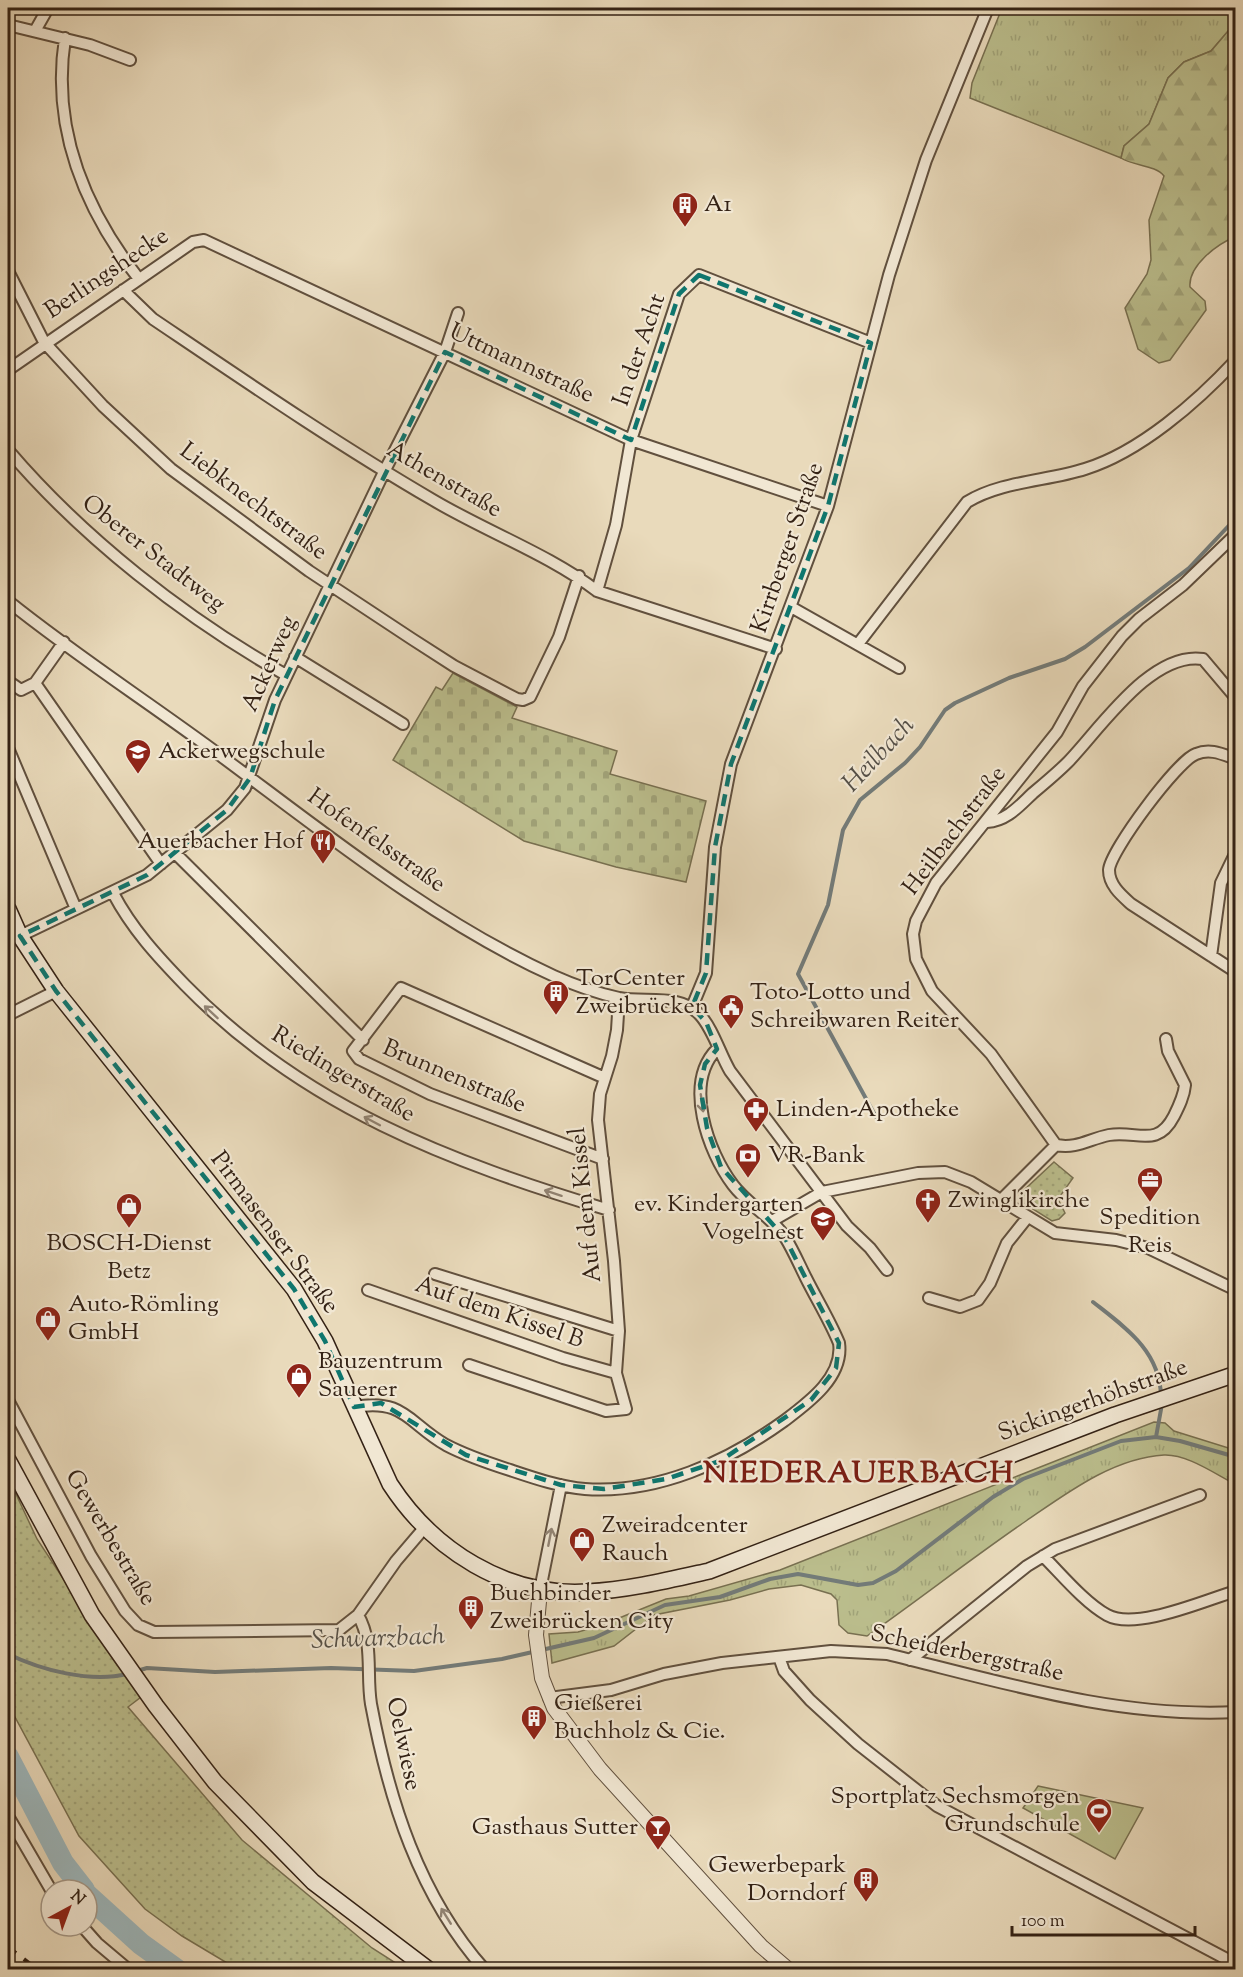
<svg xmlns="http://www.w3.org/2000/svg" width="1243" height="1977" font-family="'Sorts Mill Goudy',serif">
<style>
.grass{fill:url(#grass-tufts);stroke:#787051;stroke-width:1.5}
.forest{fill:url(#forest-firs);stroke:#787051;stroke-width:1.5}
.cemetery{fill:url(#cemetery-stones);stroke:#787051;stroke-width:1.5}
.park{fill:url(#park-dots);stroke:#787051;stroke-width:1.5}
.pitch{fill:#bbbe8d;stroke:#787051;stroke-width:1.5}
.lines{fill:none;stroke-linecap:round;stroke-linejoin:round}
.stream{stroke:#737b79;stroke-width:4}
.river{stroke:#9db7bc;stroke-width:22}
.minor-casing{stroke:#61503e;stroke-width:14}
.tertiary-casing{stroke:#61503e;stroke-width:16}
.secondary-casing{stroke:#342215;stroke-width:18}
.minor{stroke:#f1e7d3;stroke-width:10}
.tertiary{stroke:#f1e7d3;stroke-width:14}
.secondary{stroke:#f1e7d3;stroke-width:15}
.rail{stroke:#342215;stroke-width:4;stroke-dasharray:10 10;stroke-linecap:butt}
.oneway{stroke:#928474}
.marked{fill:none;stroke:#0f766e;stroke-width:4.5;stroke-dasharray:12 8;stroke-linejoin:round}
.labels{text-anchor:middle;dominant-baseline:central;stroke-width:4.5;stroke-linejoin:round;paint-order:stroke}
.poi-label{font-size:24px;fill:#342215;stroke:#f1e7d3;text-anchor:start}
.street-label{font-size:24px;fill:#342215;stroke:#f1e7d3}
.water-label{font-size:26px;font-style:italic;fill:#544f47;stroke:#f1e7d3}
.district-label{font-size:30px;font-weight:bold;letter-spacing:1.5px;fill:#7a1f14;stroke:#f1e7d3}
</style>
<defs>
<pattern id="grass-tufts" width="24" height="20" patternUnits="userSpaceOnUse" patternTransform="scale(1.5)"><rect width="24" height="20" fill="#bbbe8d"/><path d="M3 7l-1-3M5 7V3M7 7l1-3M15 17l-1-3M17 17v-4M19 17l1-3" fill="none" stroke="#a1a379"/></pattern>
<pattern id="forest-firs" width="22" height="20" patternUnits="userSpaceOnUse" patternTransform="scale(1.5)"><rect width="22" height="20" fill="#bbbe8d"/><path d="M5 1l3.5 6h-7zM16 11l3.5 6h-7z" fill="#a1a379"/></pattern>
<pattern id="cemetery-stones" width="16" height="16" patternUnits="userSpaceOnUse" patternTransform="scale(1.5)"><rect width="16" height="16" fill="#bbbe8d"/><path d="M2 7V4a2 2 0 0 1 4 0v3zM10 15v-3a2 2 0 0 1 4 0v3z" fill="#a1a379"/></pattern>
<pattern id="park-dots" width="8" height="8" patternUnits="userSpaceOnUse" patternTransform="scale(1.5)"><rect width="8" height="8" fill="#bbbe8d"/><path d="M2 2h.1M6 6h.1" fill="none" stroke="#a1a379" stroke-width="1.8" stroke-linecap="round"/></pattern>
</defs>
<rect width="100%" height="100%" fill="#e9dabb"/>
<filter id="stains"><feTurbulence type="fractalNoise" baseFrequency=".00333" numOctaves="4"/><feColorMatrix values="0 0 0 0 .2 0 0 0 0 .09 0 0 0 0 .02 0 0 0 .5 -.17"/></filter>
<radialGradient id="worn" r=".72"><stop offset=".6" stop-color="#630" stop-opacity="0"/><stop offset="1" stop-color="#630" stop-opacity=".3"/></radialGradient>
<!-- grass -->
<path class="grass" d="M1002 8H1235V23L1211 51 1184 62 1168 78 1149 124 1124 146 1121 158 970 98 972 83Z
M1154 1422 1165 1423 1174 1431 1235 1450V1484C1215 1474 1187 1454 1164 1455 1113 1458 1067 1493 1026 1521 972 1558 921 1598 867 1636L848 1633 839 1625 837 1600 831 1594 801 1585 769 1589 730 1600 654 1615 614 1646 552 1663 549 1634 578 1632 602 1625 666 1599 689 1596 780 1570Z"/>
<!-- forest -->
<path class="forest" d="M1235 23V237C1217 244 1188 266 1190 287L1205 301 1206 310 1170 360 1159 363 1138 349 1125 308 1147 274 1151 260 1149 220 1164 176C1156 165 1133 166 1121 158L1124 146 1149 124 1168 78 1184 62 1211 51Z"/>
<!-- cemetery -->
<path class="cemetery" d="M453 673 517 707 512 718 617 751 610 774 706 801 686 882 616 867 524 841 393 760 436 687 442 690Z"/>
<!-- park -->
<path class="park" d="M1054 1162 1073 1178 1058 1199 1065 1213 1059 1219 1052 1221 1020 1201 1022 1192Z
M8 1477 37 1539 141 1697 128 1707 242 1840 372 1948 405 1969H237L182 1936 145 1909 79 1836 8 1704Z"/>
<!-- pitch -->
<path class="pitch" d="M1038 1786 1143 1808 1115 1859 1023 1808Z"/>
<g class="lines">
<!-- stream -->
<path class="stream" d="M876 1117 798 974 828 905 843 830 860 800 905 763 920 747 945 710 955 703 1009 678 1065 659 1085 647 1189 568 1236 518
M1093 1302C1126 1328 1160 1351 1161 1396
M1156 1437 1162 1404
M8 1654C41 1670 90 1683 127 1674
M137 1671 147 1668 215 1672 331 1668 414 1671 502 1659 594 1638 665 1605 720 1597 770 1579 798 1574 858 1585 873 1583 896 1571 993 1497 1023 1479 1121 1441 1156 1437 1180 1441 1236 1457"/>
<!-- river -->
<path class="river" d="M8 1757 63 1863 84 1890
M87 1895 141 1944 177 1970"/>
<!-- minor casing -->
<g class="minor-casing">
<path id="minor" d="M8 25 90 45 130 60
M35 31 48 8
M65 38C51 128 85 210 139 279
M8 271 44 342 103 406 171 469 309 571 412 639 454 666 517 699 523 700 530 697 559 637 579 576
M123 290 153 319C245 381 337 444 433 500 487 532 548 554 597 591L776 649
M8 370 193 242 204 240 631 440 828 506
M8 450C83 538 185 618 286 675
M597 591 616 525 631 440 679 294 699 275 871 343
M8 601C75 655 151 704 221 756 326 834 435 922 554 976 574 985 597 993 619 998 646 1003 680 993 700 1015 713 1029 720 1054 730 1071L847 1226 870 1248 887 1270
M791 607 899 668
M858 644 967 502C1001 481 1048 481 1085 469 1140 452 1197 402 1236 360
M295 657 403 724
M8 681 21 690 35 683 64 642
M35 683 161 864
M8 748 76 909
M1236 759C1222 754 1210 748 1196 754 1178 760 1110 851 1109 870 1109 885 1121 895 1131 904L1236 972
M987 822C1007 821 1020 805 1033 793 1045 783 1057 773 1068 762 1100 729 1151 651 1203 659L1236 698
M175 853 363 1040
M113 893C132 929 157 956 185 985 304 1107 450 1162 609 1210
M20 936 147 875 227 810 245 788 275 700 384 472 445 352 458 313
M1211 956 1221 883 1236 852
M692 1007 706 973 715 847 731 764 828 506 889 275 926 160 988 8
M8 1015 56 991
M1056 1145 991 1054 932 991 916 959 913 934 916 921 936 883 1057 732 1083 686 1122 636 1139 619 1183 585 1236 534
M1056 1145C1077 1149 1089 1139 1109 1135 1137 1130 1157 1149 1174 1116 1179 1106 1184 1096 1185 1085L1168 1051 1166 1039
M603 1159 430 1094 359 1059 353 1051 401 988 605 1078
M1000 1201 1056 1145
M772 1221 822 1192 918 1173 945 1172 971 1182 1055 1233 1116 1240 1148 1248 1236 1290
M435 1274 619 1331
M368 1290 563 1358 616 1373
M929 1298 960 1307 978 1300 990 1283 1007 1243 1027 1218
M469 1365 606 1411 626 1409 616 1373 619 1331 614 1261 598 1120 600 1094 612 1056 617 1030 619 998
M8 1400 91 1556 125 1611 138 1625 154 1632 339 1630 358 1615 396 1561 425 1527
M354 1407C404 1398 408 1423 446 1445 467 1456 488 1463 510 1470 534 1478 560 1487 585 1489 657 1494 727 1462 784 1421 808 1403 844 1377 839 1343 830 1321 817 1300 806 1278 799 1264 793 1250 785 1237 771 1216 748 1205 733 1185 708 1152 683 1083 717 1049
M1043 1556C1061 1574 1085 1603 1107 1615 1136 1631 1205 1600 1236 1591
M540 1590 561 1485
M358 1615C374 1643 366 1674 371 1704 389 1800 419 1896 485 1970
M779 1657 784 1671 810 1700 858 1744 937 1806 1236 1964
M910 1660 1027 1566 1055 1549 1200 1495
M549 1698 611 1690 664 1674 722 1663 831 1651 887 1654C1002 1682 1116 1718 1236 1712
M8 1816 51 1890
M82 1926 97 1943 129 1970"/>
</g>
<!-- tertiary casing -->
<g class="tertiary-casing">
<path id="tertiary" d="M540 1590 536 1635 542 1678 554 1708 600 1769 761 1946 789 1970"/>
</g>
<!-- secondary casing -->
<g class="secondary-casing">
<path id="secondary" d="M8 909 20 936 56 991 294 1289 325 1341 390 1484C433 1550 506 1597 587 1592 628 1590 669 1580 709 1571L1115 1415 1236 1374
M8 1460 92 1615 156 1706 215 1782 313 1882 429 1970"/>
</g>
<!-- minor -->
<use href="#minor" class="minor"/>
<!-- tertiary -->
<use href="#tertiary" class="tertiary"/>
<!-- secondary -->
<use href="#secondary" class="secondary"/>
<!-- rail -->
<path class="rail" d="M8 1947 38 1970"/>
</g>
<!-- one-way arrows -->
<defs><path id="oneway-shaft" d="M-6 0H5M1.5-3L5.5 0L1.5 3" fill="none" stroke-width="1.6" stroke-linecap="round" stroke-linejoin="round" transform="scale(1.5)"/></defs>
<g class="oneway">
<use href="#oneway-shaft" transform="translate(211 1012) rotate(-137)"/>
<use href="#oneway-shaft" transform="translate(702 1103) rotate(82)"/>
<use href="#oneway-shaft" transform="translate(372 1121) rotate(-152)"/>
<use href="#oneway-shaft" transform="translate(553 1193) rotate(-162)"/>
<use href="#oneway-shaft" transform="translate(550 1537) rotate(-79)"/>
<use href="#oneway-shaft" transform="translate(446 1916) rotate(-122)"/>
</g>
<!-- marked area -->
<path class="marked" d="M699 275 871 343 828 506 731 764 715 847 706 973 692 1007 706 1022 717 1049 705 1064 700 1085 707 1128 721 1167 785 1238 839 1343 836 1368 811 1400 720 1461 666 1479 604 1489 561 1485 466 1455 381 1403 354 1407 325 1341 294 1289 56 991 20 936 147 875 227 810 250 778 275 700 445 352 631 440 679 294Z"/>
<!-- icons -->
<defs>
<g id="building-pin" transform="scale(1.35)"><path d="M0 17L-7.5 6A9.5 9.5 0 1 1 7.5 6Z" fill="#8f2418" stroke="#f1e7d3"/><path d="M-4-6H4V6H1V3H-1V6H-4ZM-2.5-4.3h1.7v1.8h-1.7ZM.8-4.3h1.7v1.8H.8ZM-2.5-1h1.7V.8h-1.7ZM.8-1h1.7V.8H.8Z" fill="#fff"/></g>
<g id="school-pin" transform="scale(1.35)"><path d="M0 17L-7.5 6A9.5 9.5 0 1 1 7.5 6Z" fill="#8f2418" stroke="#f1e7d3"/><path d="M0-5L7-2L0 1L-7-2ZM-4 1L0 2.5L4 1V4Q0 6-4 4Z" fill="#fff"/></g>
<g id="restaurant-pin" transform="scale(1.35)"><path d="M0 17L-7.5 6A9.5 9.5 0 1 1 7.5 6Z" fill="#8f2418" stroke="#f1e7d3"/><path d="M-5-6h1v4h1v-4h1v4h1v-4h1v5L-1.5 .5V6h-2V.5L-5-1ZM5-6V6H3V1.5H1.5Q1.5-4 5-6Z" fill="#fff"/></g>
<g id="civic-pin" transform="scale(1.35)"><path d="M0 17L-7.5 6A9.5 9.5 0 1 1 7.5 6Z" fill="#8f2418" stroke="#f1e7d3"/><path d="M-.6-6.5H3V-4.5H.6V-3L4-1V1h2V6H-6V1h2V-1L-.6-3ZM-1.2 2.5V6h2.4V2.5Z" fill="#fff"/></g>
<g id="pharmacy-pin" transform="scale(1.35)"><path d="M0 17L-7.5 6A9.5 9.5 0 1 1 7.5 6Z" fill="#8f2418" stroke="#f1e7d3"/><path d="M-2-6h4v4h4v4h-4v4h-4v-4h-4v-4h4Z" fill="#fff"/></g>
<g id="bank-pin" transform="scale(1.35)"><path d="M0 17L-7.5 6A9.5 9.5 0 1 1 7.5 6Z" fill="#8f2418" stroke="#f1e7d3"/><path d="M-6-4H6V4H-6ZM0-2.3a2.3 2.3 0 1 0 0 4.6a2.3 2.3 0 1 0 0-4.6Z" fill="#fff"/></g>
<g id="office-pin" transform="scale(1.35)"><path d="M0 17L-7.5 6A9.5 9.5 0 1 1 7.5 6Z" fill="#8f2418" stroke="#f1e7d3"/><path d="M-6-3h4V-5.5h4V-3h4V5H-6ZM-1-4.5V-3h2v-1.5ZM-6 0V1H6V0Z" fill="#fff"/></g>
<g id="church-pin" transform="scale(1.35)"><path d="M0 17L-7.5 6A9.5 9.5 0 1 1 7.5 6Z" fill="#8f2418" stroke="#f1e7d3"/><path d="M-1.2-6h2.4v3.5h3.3v2.4h-3.3V6h-2.4V-.1h-3.3v-2.4h3.3Z" fill="#fff"/></g>
<g id="shop-pin" transform="scale(1.35)"><path d="M0 17L-7.5 6A9.5 9.5 0 1 1 7.5 6Z" fill="#8f2418" stroke="#f1e7d3"/><path d="M-5-2.5h2.3a2.7 3.5 0 0 1 5.4 0H5L5.5 6h-11ZM-1.5-2.5h3a1.5 2.3 0 0 0-3 0Z" fill="#fff"/></g>
<g id="stadium-pin" transform="scale(1.35)"><path d="M0 17L-7.5 6A9.5 9.5 0 1 1 7.5 6Z" fill="#8f2418" stroke="#f1e7d3"/><path d="M0-5a6.5 5 0 1 0 0 10a6.5 5 0 1 0 0-10ZM-3.5-1.8h7v3.6h-7Z" fill="#fff"/></g>
<g id="bar-pin" transform="scale(1.35)"><path d="M0 17L-7.5 6A9.5 9.5 0 1 1 7.5 6Z" fill="#8f2418" stroke="#f1e7d3"/><path d="M-6-5H6L.8 .8V4.5H3.5V6h-7V4.5H-.8V.8Z" fill="#fff"/></g>
</defs>
<g fill-rule="evenodd">
<use href="#building-pin" x="685" y="205"/>
<use href="#school-pin" x="138" y="752"/>
<use href="#restaurant-pin" x="323" y="842"/>
<use href="#building-pin" x="556" y="993"/>
<use href="#civic-pin" x="731" y="1007"/>
<use href="#pharmacy-pin" x="756" y="1110"/>
<use href="#bank-pin" x="748" y="1156"/>
<use href="#office-pin" x="1150" y="1180"/>
<use href="#church-pin" x="928" y="1201"/>
<use href="#shop-pin" x="129" y="1206"/>
<use href="#school-pin" x="823" y="1219"/>
<use href="#shop-pin" x="48" y="1319"/>
<use href="#shop-pin" x="299" y="1376"/>
<use href="#shop-pin" x="582" y="1540"/>
<use href="#building-pin" x="471" y="1608"/>
<use href="#building-pin" x="534" y="1718"/>
<use href="#stadium-pin" x="1099" y="1811"/>
<use href="#bar-pin" x="658" y="1828"/>
<use href="#building-pin" x="866" y="1880"/>
</g>
<g class="labels">
<!-- poi labels -->
<g class="poi-label">
<text x="704" y="205">A1</text>
<text x="158" y="752">Ackerwegschule</text>
<text x="304" y="842" text-anchor="end">Auerbacher Hof</text>
<text x="576" y="979">TorCenter<tspan x="576" dy="28">Zweibrücken</tspan></text>
<text x="750" y="993">Toto-Lotto und<tspan x="750" dy="28">Schreibwaren Reiter</tspan></text>
<text x="776" y="1110">Linden-Apotheke</text>
<text x="768" y="1156">VR-Bank</text>
<text x="948" y="1201">Zwinglikirche</text>
<text x="804" y="1205" text-anchor="end">ev. Kindergarten<tspan x="804" dy="28">Vogelnest</tspan></text>
<text x="1150" y="1218" text-anchor="middle">Spedition<tspan x="1150" dy="28">Reis</tspan></text>
<text x="129" y="1244" text-anchor="middle">BOSCH-Dienst<tspan x="129" dy="28">Betz</tspan></text>
<text x="68" y="1305">Auto-Römling<tspan x="68" dy="28">GmbH</tspan></text>
<text x="318" y="1362">Bauzentrum<tspan x="318" dy="28">Sauerer</tspan></text>
<text x="602" y="1526">Zweiradcenter<tspan x="602" dy="28">Rauch</tspan></text>
<text x="490" y="1594">Buchbinder<tspan x="490" dy="28">Zweibrücken City</tspan></text>
<text x="554" y="1704">Gießerei<tspan x="554" dy="28">Buchholz &amp; Cie.</tspan></text>
<text x="1080" y="1797" text-anchor="end">Sportplatz Sechsmorgen<tspan x="1080" dy="28">Grundschule</tspan></text>
<text x="638" y="1828" text-anchor="end">Gasthaus Sutter</text>
<text x="846" y="1866" text-anchor="end">Gewerbepark<tspan x="846" dy="28">Dorndorf</tspan></text>
</g>
<!-- street labels -->
<g class="street-label">
<text transform="translate(107 274) rotate(-34)">Berlingshecke</text>
<text transform="translate(640 350) rotate(-71)">In der Acht</text>
<text transform="translate(521 364) rotate(25)">Uttmannstraße</text>
<text transform="translate(444 480) rotate(30)">Athenstraße</text>
<text transform="translate(253 502) rotate(37)">Liebknechtstraße</text>
<text transform="translate(788 548) rotate(-71)">Kirrberger Straße</text>
<text transform="translate(153 554) rotate(38)">Oberer Stadtweg</text>
<text transform="translate(270 664) rotate(-66)">Ackerweg</text>
<text transform="translate(955 831) rotate(-53)">Heilbachstraße</text>
<text transform="translate(376 841) rotate(35)">Hofenfelsstraße</text>
<text transform="translate(343 1075) rotate(31)">Riedingerstraße</text>
<text transform="translate(454 1077) rotate(23)">Brunnenstraße</text>
<text transform="translate(586 1205) rotate(-96)">Auf dem Kissel</text>
<text transform="translate(274 1233) rotate(53)">Pirmasenser Straße</text>
<text transform="translate(499 1313) rotate(19)">Auf dem Kissel B</text>
<text transform="translate(1093 1401) rotate(-20)">Sickingerhöhstraße</text>
<text transform="translate(110 1538) rotate(59)">Gewerbestraße</text>
<text transform="translate(967 1654) rotate(12)">Scheiderbergstraße</text>
<text transform="translate(403 1744) rotate(78)">Oelwiese</text>
</g>
<!-- water labels -->
<g class="water-label">
<text transform="translate(879 755) rotate(-47)">Heilbach</text>
<text transform="translate(378 1639) rotate(-2)">Schwarzbach</text>
</g>
<!-- district labels -->
<g class="district-label">
<text x="859" y="1474">NIEDERAUERBACH</text>
</g>
</g>
<!-- margin -->
<rect width="1243" height="1977" fill="none" stroke="#e9dabb" stroke-width="30"/>
<rect x="9" y="9" width="1225" height="1959" fill="none" stroke="#342215" stroke-width="3"/>
<rect x="15" y="15" width="1213" height="1947" fill="none" stroke="#342215" stroke-width="1.5"/>
<!-- north arrow -->
<g transform="translate(69 1908) rotate(41)"><circle r="28" fill="#f1e7d3" stroke="#a59887" stroke-width="1.5"/>
<path d="M0-4.5L10 22L0 15L-10 22Z" fill="#8f2418"/>
<text y="-9" font-size="16" font-weight="bold" text-anchor="middle" fill="#342215">N</text>
</g>
<!-- scale -->
<path d="M1012 1926v9h183v-9" fill="none" stroke="#342215" stroke-width="3"/>
<text x="1021" y="1926" font-size="18" fill="#342215" stroke="#f1e7d3" stroke-width="4.5" paint-order="stroke">100 m</text>
<rect width="100%" height="100%" filter="url(#stains)"/>
<rect width="100%" height="100%" fill="url(#worn)"/>
</svg>
